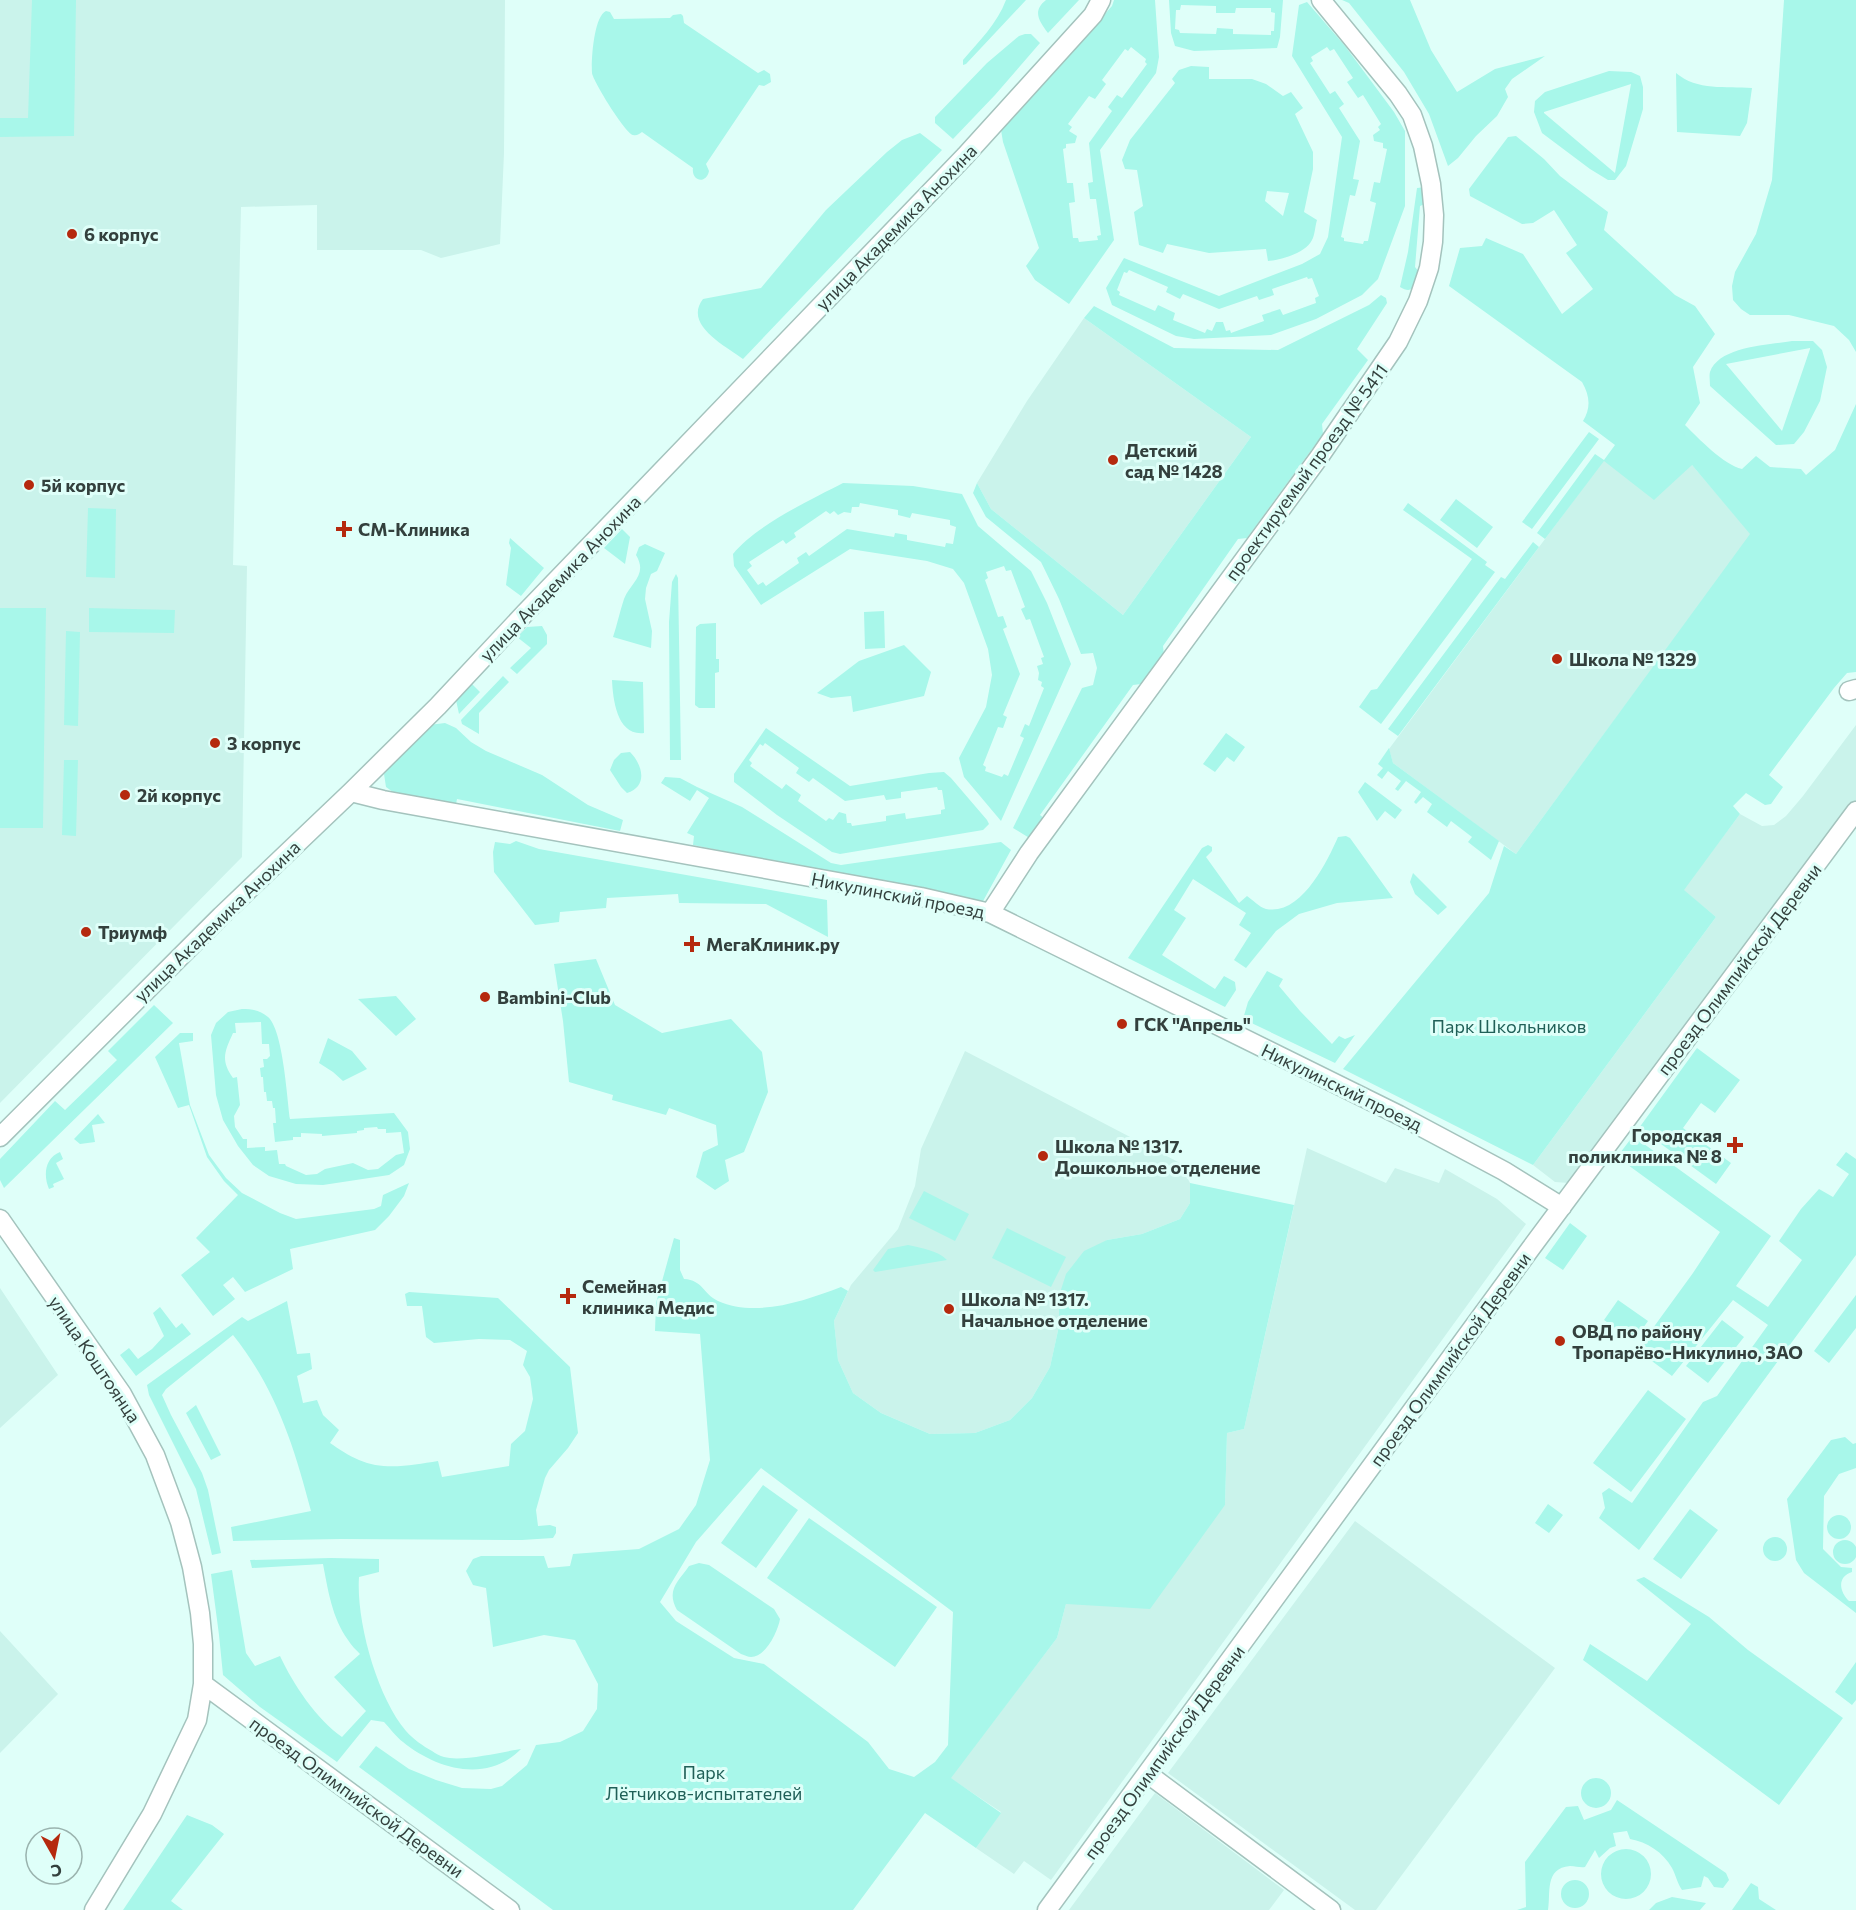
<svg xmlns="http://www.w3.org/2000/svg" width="1856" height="1910" font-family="Commissioner,sans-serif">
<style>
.built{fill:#caf3eb}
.green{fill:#a8f7ea;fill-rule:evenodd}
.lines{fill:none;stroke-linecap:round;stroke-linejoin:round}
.minor-casing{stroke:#a4c3bd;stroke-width:21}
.minor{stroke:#fff;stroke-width:18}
.poi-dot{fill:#b5290e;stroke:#dffff9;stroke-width:2}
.labels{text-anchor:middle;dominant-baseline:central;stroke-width:6;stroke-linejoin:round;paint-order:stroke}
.street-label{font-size:18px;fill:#33403d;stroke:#dffff9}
.poi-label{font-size:18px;font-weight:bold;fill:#33403d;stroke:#dffff9;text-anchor:start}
.park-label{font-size:18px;fill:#206058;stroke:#dffff9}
</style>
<rect width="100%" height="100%" fill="#dffff9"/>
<!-- built -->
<path class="built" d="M0 0H505L504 153 500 244 441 258 421 250H317V205L241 207 233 565 247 566 242 857 0 1103Z
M1084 318 1251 437 1123 615 991 509 977 483 1027 401Z
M1603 461 1692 465 1751 534 1516 854 1393 763 1389 749Z
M1856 725V802L1577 1176 1569 1183 1555 1182 1533 1165 1716 917 1683 890 1740 814 1762 826 1774 825 1786 816 1803 796Z
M965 1051 1180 1163 1190 1183V1203L1180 1219 1142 1234 1107 1240 1059 1296V1326L1050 1367 1032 1398 1010 1420 975 1433 930 1434 881 1413 853 1393 838 1360 834 1321 851 1285 898 1229 915 1186 921 1149Z
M1307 1148 1386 1183 1395 1168 1439 1183 1445 1169 1497 1199 1526 1224 1051 1880 1024 1861 1014 1874 976 1848 1001 1812 950 1778 1057 1638 1066 1604 1225 1505 1227 1433 1244 1429Z
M0 1288 58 1375 0 1428Z
M1355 1521 1555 1668 1376 1910H1355L1168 1773Z
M0 1631 58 1694 0 1753Z
M1155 1793 1284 1890 1269 1910H1069Z"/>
<!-- green -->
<path class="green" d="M32 0H76L74 136 0 137V118H28Z
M1006 0H1026L966 64 963 65V60C979 41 997 24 1006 0Z
M1046 0H1079L1048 33C1039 21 1032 11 1046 0Z
M1114 0H1155L1159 57 1156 73 1100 150 1114 240 1069 304 1035 280 1026 266 1039 248 1003 142 1001 130 1112 6ZM1131 47 1146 59 1145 62 1147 64 1122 98 1117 95 1108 107 1112 111 1089 143 1093 182 1088 183 1090 199H1096L1101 235 1097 236 1098 240 1079 242 1078 238H1073L1069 203 1075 202 1073 183H1067L1063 149 1066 148V144L1075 143 1077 136 1069 131 1072 127 1068 124 1089 96 1095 99 1106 84 1102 80 1125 49 1128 51Z
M1169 0H1283L1280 37 1277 48 1194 51 1175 46 1171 33ZM1181 5 1216 6V13H1235L1236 8H1271V12L1275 13 1274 31H1271V35L1233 34V29L1217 28 1216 34 1180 33 1179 30 1175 29 1176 10H1180Z
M1342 0H1410L1431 50 1457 92 1495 69 1545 56 1512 79 1505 89 1508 97 1497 116 1476 136 1458 158 1448 166 1429 114 1404 72 1349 3Z
M1784 0H1856V352L1849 340 1834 326 1789 315H1750L1741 309 1733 300 1732 286 1735 272 1756 234 1772 180Z
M1307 2 1345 46 1394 112 1405 131V206L1378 279 1362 295 1316 319 1271 335 1194 339 1176 336 1112 305 1106 288 1124 258 1219 296 1302 264 1320 254 1328 237 1342 137 1292 56 1299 5ZM1327 47 1330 51 1334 49 1353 78 1347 82 1358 98 1363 95 1381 124 1378 127 1380 130 1373 135 1374 141 1383 143V148L1387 149 1380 183 1374 182 1370 201 1376 203 1368 241H1364L1363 244 1344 241V238L1341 237 1350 195 1355 196 1359 180 1353 179 1360 141 1339 108 1344 104 1335 91 1330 94 1310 63 1313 61 1311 57ZM1129 270 1168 287 1166 292 1180 299 1183 294 1219 309 1257 296 1259 300 1274 295 1272 289 1307 277 1308 279 1312 278 1319 296 1315 298 1316 303 1283 315 1280 309 1262 315 1264 321 1231 333 1230 330 1226 331 1223 322H1216L1212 331 1207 329 1205 333 1173 320 1175 313 1158 305 1155 311 1119 295 1120 292 1117 290 1124 272 1127 273Z
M606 11 610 12 614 19 670 18 673 15 681 14 683 16 684 23 758 73 764 70 770 74 771 82 764 86 759 85 706 164 709 171C706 185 691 181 693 168L642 132C639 134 637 136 633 135 625 133 593 81 592 73 591 60 594 16 606 11Z
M1025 34H1031L1040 43 995 95 953 139 935 123V117L987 63 1019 36Z
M1191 66 1209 67V79H1252L1266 84 1283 96 1291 92 1303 108 1295 114 1313 152V169L1304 212 1317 220C1315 226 1315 235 1312 240 1306 253 1281 260 1268 261L1266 249 1209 253 1167 244 1163 253 1139 245 1134 212 1143 206 1137 170 1125 169 1122 160 1130 140 1175 83 1172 79 1179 70ZM1267 191 1289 193 1283 216 1265 201Z
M1609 71 1631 72 1640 76 1643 87V109L1626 166 1615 180H1608L1590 169 1542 133 1534 112 1535 101 1545 92ZM1631 84 1615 173 1544 113V112Z
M1676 73C1697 91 1726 86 1752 88L1747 123 1740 136 1677 132Z
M920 133 942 150 743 359C726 346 683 325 703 299L761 288 826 210 887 152 902 140Z
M1516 136 1544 159 1560 176 1608 212 1604 230 1675 295 1695 306 1715 334 1693 367 1700 403 1685 425C1698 438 1724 465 1742 469L1756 456 1770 467 1801 469 1806 475 1835 450 1856 404V672L1847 673 1834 688 1769 775 1783 787 1771 804 1765 805 1746 793 1733 806 1740 814 1684 890 1716 917 1533 1165 1343 1069 1489 893 1504 846 1516 854 1750 534 1692 465 1654 500 1604 461 1545 539 1537 533 1595 454 1604 460 1615 445 1583 421C1591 408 1590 396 1582 382L1449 286 1460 248 1482 246 1486 238 1523 254 1562 314 1593 289 1566 253 1577 245 1554 210 1533 223 1522 224 1470 196 1469 189 1508 137Z
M1426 187 1427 203 1420 206 1415 267 1420 273C1416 285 1413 295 1400 287L1408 252 1417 188Z
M1381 295 1386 298 1387 303 1357 349 1368 360 1322 424 1323 434 1247 538 1238 539 1163 646 1164 655 1141 684 1133 685 1040 815 1046 820 1031 839 1013 828 1082 688 1093 685 1097 668 1093 653 1081 654 1059 599 1041 562 986 517 973 493 977 483 991 509 1123 615 1251 437 1084 318 1094 306 1174 348 1278 350 1369 305Z
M1792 341H1813L1822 350 1827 367 1820 401 1804 432 1794 444 1776 445 1710 386C1710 381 1709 376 1710 372 1719 346 1769 345 1792 341ZM1810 348V349L1782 431 1726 364Z
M1589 432 1599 439 1532 529 1522 522Z
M843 483 913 486 962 494 978 526 1031 571 1047 603 1071 664 1001 821 964 777 959 758 986 707 992 675 988 649 964 583 953 569 927 561 850 549 761 605 734 566 733 554C755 526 810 500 843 483ZM860 503 898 510V515L910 518 912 513 950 520V525L956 527 953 544 946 543 945 547 907 540V535L895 533 894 537 847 529 809 556 806 552 797 558 799 563 766 586 763 582 758 585 747 570 752 566 749 562 783 540 786 544 796 537 794 533 826 511 830 514 834 511 838 515 844 512 851 513 852 507H859ZM1004 566 1006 571 1011 570 1025 607 1021 609 1026 620 1030 619 1044 657 1041 658 1043 664 1037 666 1039 673 1038 680 1042 682 1041 686 1044 688 1029 726 1025 724 1020 736 1024 738 1008 776 1004 774 1002 777 985 771 986 767 983 765 998 727 1003 728 1007 717 1003 715 1020 674 1003 629 1007 627 1003 616 998 617 985 580 988 578 986 572Z
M1456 499 1493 527 1477 548 1440 520Z
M1408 503 1487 562 1485 565 1495 572 1381 724 1359 707 1371 690 1377 689 1472 559 1403 510Z
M88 508 116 509 115 578 86 577Z
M622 529 630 537 625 564 604 548Z
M510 538 544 568 521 596 506 585 511 548 509 543Z
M1533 542 1539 547 1398 736 1388 729 1501 577 1505 579Z
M645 544 665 553 657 571 651 574 646 588 645 599 652 631 651 648 613 637C617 625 620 611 624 599 631 582 648 575 636 555L639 547Z
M676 574 678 578 681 760H670L669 622 672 582Z
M0 608H46L43 828H0Z
M89 608 175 610 174 633 89 632Z
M884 611 885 648 865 649 864 612Z
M716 623V659H719V672L715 673V708H699L695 705 696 627 700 624Z
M542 626 547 635V644L517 674 510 668 531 648 517 637 527 627Z
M66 631 80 632 78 726 64 725Z
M904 645 931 672 924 696 853 712 851 696 831 698 817 693 859 661Z
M503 676 509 682 479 713V734L462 724 461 720Z
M612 680 643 682 644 733C617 736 613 700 612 680Z
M471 683 480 692 459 714 456 700Z
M445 723 456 728 471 742 486 751 542 775 588 805 623 820 620 831 457 799 456 804 393 792 386 787 384 774 429 725Z
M766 728 850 786 929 773 944 772 951 778 987 820 989 824 983 830 840 854 832 852 777 815 734 782V774ZM765 743 799 768 796 773 809 782 813 778 845 801 884 795 886 800 901 798V792L937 787 938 790H942L945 809 941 810V814L906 819 905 813 886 816V821L852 826 851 823H847L846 814 839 812 833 820 829 818 826 821 798 801 801 795 786 784 782 789 750 766 752 763 749 760 760 744 763 746Z
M1226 733 1245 747 1234 762 1227 757 1215 772 1203 764Z
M1389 748 1393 763 1499 841 1491 860 1468 842 1472 837 1451 821 1447 827 1427 812 1432 804 1423 797 1416 804 1414 802 1421 792 1406 781 1398 791 1395 789 1401 781 1388 771 1382 779 1377 775 1383 768 1378 764Z
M630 752C642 764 649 786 627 793L621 787 610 770 614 760 621 753Z
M64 760H78L76 836 62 835Z
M665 777 680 778 697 787 742 807 831 863 841 865 1001 842 1011 850 982 903 693 845 694 836 687 833 709 798 697 790 690 801 661 783Z
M1365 782 1402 810 1395 819 1385 811 1377 821 1358 792Z
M1346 836 1350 838 1393 898 1337 903 1299 914 1276 931 1246 968 1234 960 1251 933 1239 925 1246 913 1193 879 1174 910 1186 918 1162 955 1215 989 1224 976 1235 982 1236 990 1225 1007 1128 958 1202 848 1208 845 1212 847V851L1206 857 1239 903 1247 896C1253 900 1259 907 1266 909 1301 916 1327 862 1338 837Z
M516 841 539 849 827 900 828 937 766 904 679 903 678 894 607 898 606 908 560 912 559 922 535 925 494 872 493 852 495 842 510 844Z
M1413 873 1447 907 1438 915 1415 894 1410 882Z
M596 959 615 1005 662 1033 731 1019 762 1052 768 1092 744 1152 725 1160 729 1181 715 1190 696 1177 703 1152 718 1145 716 1125 669 1108 666 1115 612 1100 613 1095 569 1082 563 1021 554 964Z
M1267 971 1283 979 1279 986 1300 1011 1332 1044 1339 1036 1345 1039 1355 1035 1335 1063 1243 1019 1248 1002Z
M396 996 416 1019 396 1036 358 999Z
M154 1005 173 1023 4 1188 0 1180V1159L55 1101 65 1110 117 1060 108 1051Z
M242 1009C252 1009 260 1010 268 1017 283 1030 287 1097 290 1119L394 1113 408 1132 410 1149 404 1165 389 1175 323 1185 296 1184 269 1176 253 1165 238 1146 223 1120 216 1095 211 1035 216 1023 228 1012ZM261 1022 262 1044H269L270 1056 267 1059H263L264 1067 260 1068 261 1077H263L264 1092H266L267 1101H272L273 1108H275L276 1123H273L275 1142 293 1140V1137H301V1133L322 1134V1136L357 1133V1131L364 1130V1128L377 1127 378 1129H386V1133L401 1132 404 1153 396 1155 378 1169 368 1170 353 1163 325 1169 317 1174 306 1175 286 1166 285 1164H279L277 1150 265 1151V1147L247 1148V1139H243L235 1127 234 1116 240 1105 237 1077 233 1078C220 1060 225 1051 233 1033H236L235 1023Z
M180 1033H193V1041L179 1043 190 1105 209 1155 226 1178 242 1193 280 1213 296 1219 374 1209 381 1206 383 1195 409 1183 404 1196 389 1216 375 1230 290 1249 293 1269 245 1292 233 1277 223 1285 235 1299 213 1316 181 1275 210 1252 196 1238 238 1195 224 1181 207 1157 189 1105 178 1108 155 1057Z
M328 1038 352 1051 367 1069 343 1081 333 1072 319 1063Z
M1697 1048 1740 1080 1715 1113 1701 1103 1683 1128 1731 1163 1716 1184 1639 1128Z
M98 1114 105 1123 92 1125 95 1142 80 1144 74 1139Z
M1633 1136 1771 1236 1736 1286 1768 1307 1802 1260 1779 1241 1801 1209 1819 1189 1833 1197 1849 1174 1836 1165 1846 1152 1856 1159V1255L1639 1550 1599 1518 1605 1508 1602 1493 1609 1488 1632 1503 1703 1402 1717 1396 1768 1325 1733 1300 1672 1376 1637 1350 1693 1273 1720 1232 1617 1157Z
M60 1152 63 1159 56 1163 64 1179 53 1184 54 1187 49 1189C43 1175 45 1158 60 1152Z
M1190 1183 1294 1205 1244 1429 1227 1433 1225 1505 1150 1609 1066 1604 1057 1638 951 1778 1001 1813 976 1848 925 1813 853 1910H553L359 1767 376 1746 409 1769 436 1780 462 1788 491 1789 502 1786 527 1765 536 1745 560 1742 583 1731 597 1709 598 1684 575 1640 544 1635 493 1647 486 1588 473 1585 466 1571 473 1559 481 1556H544L548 1568 570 1566 573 1554 639 1549 679 1529 696 1505 710 1460 700 1334 655 1331 656 1303 674 1238 680 1240V1270L684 1279C703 1280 703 1294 718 1301 756 1318 804 1301 841 1287L848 1291 834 1321 838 1360 853 1393 881 1413 930 1434 975 1433 1010 1420 1032 1398 1050 1367 1059 1326V1296L1066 1274 1084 1251 1107 1240 1142 1234 1180 1219 1190 1203ZM761 1468 953 1612 948 1745 935 1762 914 1777 889 1769 868 1742 764 1664 734 1658 676 1621 660 1602 696 1542Z
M924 1191 969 1214 955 1241 909 1218Z
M1570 1223 1587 1236 1563 1270 1545 1258Z
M1007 1228 1066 1257 1051 1287 992 1258Z
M908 1245C921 1248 937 1250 947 1260L875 1272 873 1270 888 1249Z
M409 1292 498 1298 570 1367 578 1433 568 1448 549 1470 545 1478 536 1510 538 1526 550 1525 556 1527V1533L553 1538 522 1540 341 1539 233 1541 231 1527 311 1511C294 1446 276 1389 233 1335L166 1389 162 1395 171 1415 202 1473 208 1490 221 1553 212 1555 196 1489 149 1395 147 1385 242 1317 248 1321 287 1301 297 1354 310 1353 312 1369 297 1376 303 1403 317 1400 323 1415 339 1430 330 1443C339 1449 349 1456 359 1460 384 1471 412 1465 438 1461L442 1477 509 1466 511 1444 525 1431 533 1399 530 1377 523 1365 527 1351 510 1340 479 1339 434 1343 426 1337 422 1306H407L405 1294Z
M1856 1295V1328L1829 1363 1814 1351Z
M1618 1300 1648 1321 1634 1341 1604 1320Z
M160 1307 176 1328 182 1323 191 1334 136 1376 120 1355 129 1348 138 1359 152 1349 164 1336 153 1313Z
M1722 1320 1744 1337 1708 1383 1686 1366Z
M1648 1390 1686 1419 1631 1492 1593 1463Z
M196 1405 221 1455 211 1460 186 1413Z
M1845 1437 1853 1444 1856 1443V1468L1839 1474 1824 1496 1823 1549 1841 1567 1852 1568V1572C1837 1577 1839 1591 1849 1601H1856V1613L1804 1573 1796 1560 1787 1499 1831 1440Z
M763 1485 798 1510 756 1568 721 1543Z
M1548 1504 1563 1515 1549 1533 1535 1523Z
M1690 1509 1718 1530 1681 1579 1653 1559Z
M1827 1527a12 12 0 1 1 24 0a12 12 0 1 1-24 0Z
M809 1518 937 1607 895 1667 767 1578Z
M1763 1549a12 12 0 1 1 24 0a12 12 0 1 1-24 0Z
M1833 1552a12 12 0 1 1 24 0a12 12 0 1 1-24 0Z
M331 1558 379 1559V1572L359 1577C356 1621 377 1697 406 1731 413 1739 423 1746 432 1751 435 1753 440 1756 444 1757 462 1762 501 1752 521 1749 487 1784 436 1769 403 1742 396 1737 390 1728 384 1722L371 1720 337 1762 260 1707 223 1675 219 1635 211 1574 232 1570 246 1653 255 1666 280 1656C293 1684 317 1720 342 1737L366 1711 334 1677 360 1654C356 1650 351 1645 348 1640 332 1618 328 1590 323 1564L252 1568 250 1560Z
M699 1563 709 1565 774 1609 780 1619C778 1631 766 1657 751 1657 748 1657 745 1655 741 1654L677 1610C666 1590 678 1582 689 1566Z
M1644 1577 1709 1617 1748 1650 1843 1718 1779 1805 1583 1660 1590 1644 1647 1681 1691 1624 1636 1580Z
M1856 1662V1700L1852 1705 1835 1692Z
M1581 1793a15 15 0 1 1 30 0a15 15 0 1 1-30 0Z
M1617 1800 1726 1873 1729 1880 1723 1888 1714 1887 1708 1878 1704 1876 1701 1887 1682 1890C1677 1883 1676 1875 1672 1868 1663 1852 1647 1842 1630 1839L1627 1831 1613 1833 1616 1846 1610 1848 1599 1858 1595 1850 1585 1867C1580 1868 1576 1866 1570 1866 1544 1868 1551 1894 1548 1910H1517L1526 1907 1525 1862 1566 1807 1578 1806 1584 1820 1611 1810Z
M187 1815 212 1825 224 1834 171 1901 183 1910H123Z
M1601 1874a25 25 0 1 1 50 0a25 25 0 1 1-50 0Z
M1561 1894a14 14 0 1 1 28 0a14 14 0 1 1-28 0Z
M1751 1883 1758 1887 1759 1899 1776 1910H1732Z
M1672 1897 1706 1903 1700 1910H1649L1656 1903Z"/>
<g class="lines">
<!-- minor casing -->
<g class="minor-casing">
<path id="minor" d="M1849 691 1856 689
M351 792 383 800 921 897 990 913 1399 1115 1504 1171 1562 1207
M990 913 1029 853 1320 456 1398 342 1418 301 1429 268 1433 242 1434 215 1431 184 1423 146 1412 115 1398 94 1321 0
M0 1137 221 916 351 792 438 706 525 613 965 156 1093 15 1101 0
M0 1219 122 1394 155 1455 180 1522 192 1567 200 1613 203 1644V1684L197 1720 152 1814 94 1910
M203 1684 510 1910
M1148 1774 1331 1910
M1047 1910 1531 1248 1856 811"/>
</g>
<!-- minor -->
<use href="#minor" class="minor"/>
</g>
<!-- markers -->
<g class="poi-dot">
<circle cx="72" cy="234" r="6"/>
<circle cx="1113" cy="460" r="6"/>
<circle cx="29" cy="485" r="6"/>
<path d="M341 520h6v6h6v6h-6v6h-6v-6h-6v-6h6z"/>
<circle cx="1557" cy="659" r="6"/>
<circle cx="215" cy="743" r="6"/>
<circle cx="125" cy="795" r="6"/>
<circle cx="86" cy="932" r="6"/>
<path d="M689 935h6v6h6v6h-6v6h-6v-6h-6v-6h6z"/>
<circle cx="485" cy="997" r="6"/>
<circle cx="1122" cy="1024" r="6"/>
<path d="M1732 1136h6v6h6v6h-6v6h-6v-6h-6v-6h6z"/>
<circle cx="1043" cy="1156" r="6"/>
<path d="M565 1287h6v6h6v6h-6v6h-6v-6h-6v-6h6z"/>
<circle cx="949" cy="1309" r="6"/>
<circle cx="1560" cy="1341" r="6"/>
</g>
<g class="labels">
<!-- street labels -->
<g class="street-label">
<text transform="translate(896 227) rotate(-46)">улица Академика Анохина</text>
<text transform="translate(1306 472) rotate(-54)">проектируемый проезд № 5411</text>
<text transform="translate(560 578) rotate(-46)">улица Академика Анохина</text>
<text transform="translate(898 895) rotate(11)">Никулинский проезд</text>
<text transform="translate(217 921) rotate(-44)">улица Академика Анохина</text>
<text transform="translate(1739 969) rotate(-53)">проезд Олимпийской Деревни</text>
<text transform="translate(1342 1087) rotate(26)">Никулинский проезд</text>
<text transform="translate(95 1359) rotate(56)">улица Коштоянца</text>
<text transform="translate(1450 1359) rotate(-54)">проезд Олимпийской Деревни</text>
<text transform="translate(1164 1752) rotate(-54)">проезд Олимпийской Деревни</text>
<text transform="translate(357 1797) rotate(36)">проезд Олимпийской Деревни</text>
</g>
<!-- poi labels -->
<g class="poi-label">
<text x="84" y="234">6 корпус</text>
<text x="1125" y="450">Детский<tspan x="1125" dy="21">сад № 1428</tspan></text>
<text x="41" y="485">5й корпус</text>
<text x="358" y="529">СМ-Клиника</text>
<text x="1569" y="659">Школа № 1329</text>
<text x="227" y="743">3 корпус</text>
<text x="137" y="795">2й корпус</text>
<text x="98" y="932">Триумф</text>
<text x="706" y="944">МегаКлиник.ру</text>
<text x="497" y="997">Bambini-Club</text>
<text x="1134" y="1024">ГСК "Апрель"</text>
<text x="1722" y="1135" text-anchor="end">Городская<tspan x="1722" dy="21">поликлиника № 8</tspan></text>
<text x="1055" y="1146">Школа № 1317.<tspan x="1055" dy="21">Дошкольное отделение</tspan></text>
<text x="582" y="1286">Семейная<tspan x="582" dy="21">клиника Медис</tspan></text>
<text x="961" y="1299">Школа № 1317.<tspan x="961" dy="21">Начальное отделение</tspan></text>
<text x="1572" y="1331">ОВД по району<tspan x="1572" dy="21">Тропарёво-Никулино, ЗАО</tspan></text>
</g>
<!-- park labels -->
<g class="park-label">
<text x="1509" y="1026">Парк Школьников</text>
<text x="704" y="1772">Парк<tspan x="704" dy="21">Лётчиков-испытателей</tspan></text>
</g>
</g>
<!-- north arrow -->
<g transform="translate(54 1856) rotate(171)"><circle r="28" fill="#dffff9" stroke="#9ab3ae" stroke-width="1.5"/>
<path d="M0-4.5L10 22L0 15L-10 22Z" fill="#b5290e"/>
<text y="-9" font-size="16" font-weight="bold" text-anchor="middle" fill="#33403d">С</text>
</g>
</svg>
